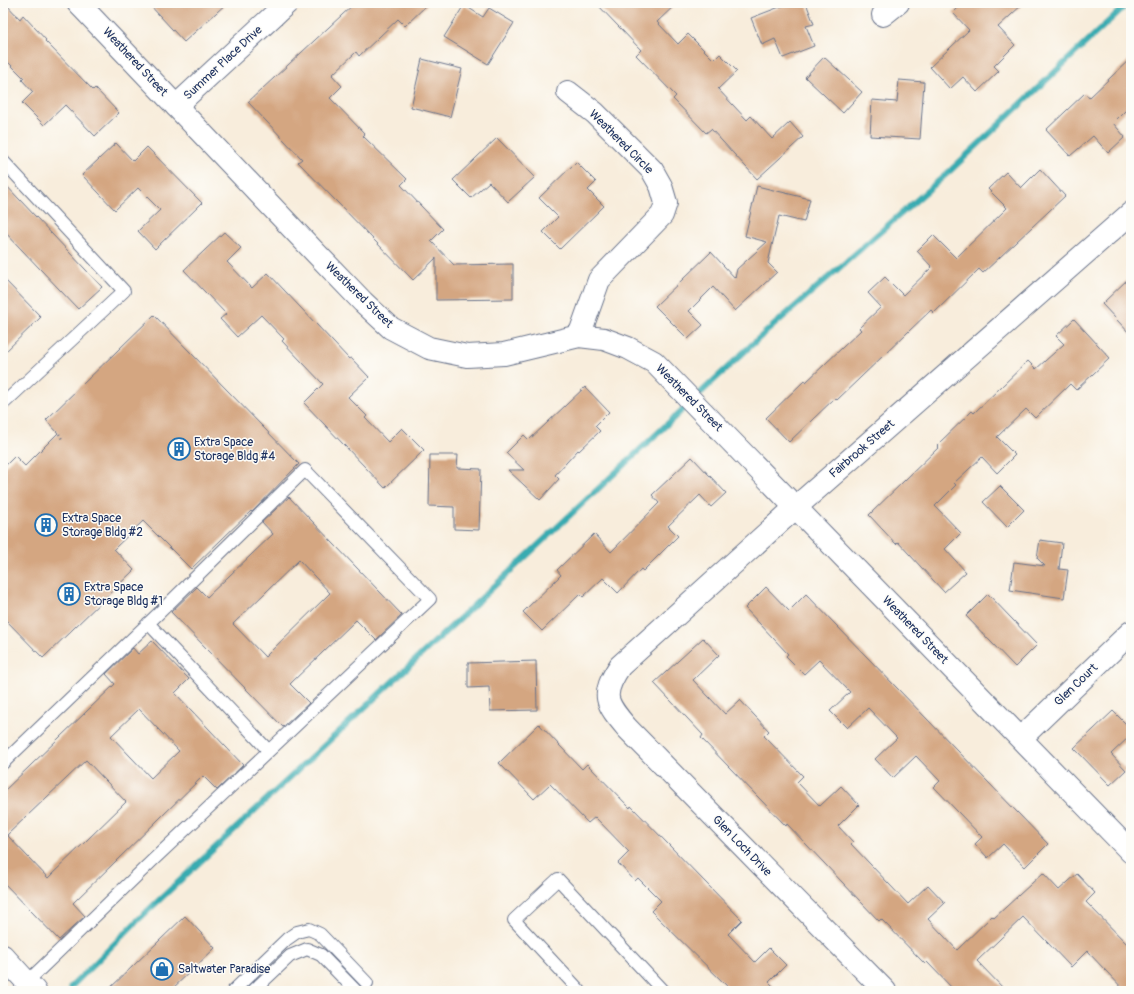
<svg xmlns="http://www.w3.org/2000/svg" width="1134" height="994" font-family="Pangolin,sans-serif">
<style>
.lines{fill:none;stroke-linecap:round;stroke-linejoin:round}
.stream{stroke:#38abb1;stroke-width:6}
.building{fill:#d4a681;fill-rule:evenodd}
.service-casing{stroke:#68728a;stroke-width:14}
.minor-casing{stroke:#68728a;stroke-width:24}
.tertiary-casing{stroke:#68728a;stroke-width:24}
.secondary-casing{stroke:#68728a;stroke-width:24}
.path{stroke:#68728a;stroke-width:2.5;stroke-dasharray:1 3;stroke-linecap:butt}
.service{stroke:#fff;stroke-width:12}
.minor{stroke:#fff;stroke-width:22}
.tertiary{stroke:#fff;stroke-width:22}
.secondary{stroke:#fff;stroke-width:22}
.labels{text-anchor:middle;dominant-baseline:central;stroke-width:3;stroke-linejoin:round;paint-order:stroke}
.street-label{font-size:12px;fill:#1b2f5e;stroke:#fdfcf7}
.poi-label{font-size:12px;fill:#1b2f5e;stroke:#fdfcf7;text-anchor:start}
</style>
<rect width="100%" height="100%" fill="#fdfcf7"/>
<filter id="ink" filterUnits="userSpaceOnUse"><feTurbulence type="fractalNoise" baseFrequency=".025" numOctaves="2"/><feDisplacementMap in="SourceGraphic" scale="8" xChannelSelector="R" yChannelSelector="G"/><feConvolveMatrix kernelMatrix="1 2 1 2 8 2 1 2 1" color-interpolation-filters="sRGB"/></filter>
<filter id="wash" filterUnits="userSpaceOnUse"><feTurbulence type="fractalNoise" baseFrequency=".012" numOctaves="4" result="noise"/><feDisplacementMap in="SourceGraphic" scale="16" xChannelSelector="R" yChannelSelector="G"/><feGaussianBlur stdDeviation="0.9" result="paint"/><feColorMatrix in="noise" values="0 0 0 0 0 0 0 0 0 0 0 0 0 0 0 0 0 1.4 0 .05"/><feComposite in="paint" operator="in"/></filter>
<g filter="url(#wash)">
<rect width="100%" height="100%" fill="#f8eddc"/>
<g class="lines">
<!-- stream -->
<path class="stream" d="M71 987 140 918 758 339 951 170 1128 3"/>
</g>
<g id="blocks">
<!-- building -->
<path class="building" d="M3 3H5L20 19 23 15 46 40 45 41 93 90 95 88 119 113 95 136 65 105 44 125 22 103 33 92 22 80 24 78 3 57Z
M148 3H227L184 42Z
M355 3H429L405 26 398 19 359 56 356 52 332 75 342 86 330 98 365 134 363 136 407 179 401 185 443 229 431 241 454 265 513 264V299L436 300V258L413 280 298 162 302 159 248 102Z
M596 3H677L657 22 678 44 688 34 714 60 720 54 737 71 718 89 747 120 751 116 772 139 790 122 803 137 757 179 711 129 706 133 673 99 676 96 636 55 641 50Z
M790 3H806L814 24 806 26 814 46 783 58 775 39 762 45 751 18Z
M963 3H1024L998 27 1015 45 994 66 999 71 977 92 963 77 950 89 930 67 969 30 953 13Z
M464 5 483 17 489 8 514 23 488 64 444 37Z
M824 57 862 92 843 113 805 77Z
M1131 58V105L1113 123 1125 137 1108 153 1093 136 1070 156 1046 130 1085 93 1089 98Z
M422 59 462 69 450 117 411 107Z
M899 80 924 82 920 139 870 136 872 100 897 102Z
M497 138 535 177 508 202 489 182 471 198 453 180Z
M116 143 133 161 147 147 202 203 155 249 138 231 160 210 138 188 115 210 82 175Z
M576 162 596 182 588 190 604 206 560 249 543 232 558 217 539 198Z
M1040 169 1065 196 983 273 979 269 934 313 931 310 837 400 835 398 789 442 766 418 805 380 806 382 861 330 859 328 881 307 868 293 885 277 903 295 932 267 917 251 933 235 956 258 1007 208 988 189 1006 172 1021 188Z
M3 182 102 287 78 309 3 230Z
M757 186 810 199 804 222 779 216 768 263 777 272 735 311 713 287 689 311 703 325 688 339 655 306 711 252 735 278 737 269 767 242 745 236Z
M224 232 241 248 227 262 252 288 268 273 349 359 351 358 369 377 348 397 367 416 365 418 388 442 402 428 424 450 385 488 304 403 323 384 282 341 284 339 261 315 237 337 220 319 226 314 184 270Z
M1131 276V335L1102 304Z
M3 278 41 317 3 354Z
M154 315 299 464 252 512 251 511 191 569 143 521 114 549 134 570 43 658 3 617V468L15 456 25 466 58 433 46 420Z
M1074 319 1110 358 1076 390 1070 384 1035 418 1026 409 997 437 1015 455 997 473 982 457 954 483 956 485 935 506 961 533 945 549 966 572 944 592 898 542 896 544 869 515 939 447 937 445 972 411 974 413 1028 361 1036 369 1064 344 1056 336Z
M585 387 609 412 595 426 600 431 579 451 578 450 555 475 559 479 540 500 508 470H524L506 453 524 435 529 440Z
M430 455H458L457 468 481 469 479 530 454 529V507L429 506Z
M692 457 726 493 711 507 700 495 668 526 678 536 643 571 641 569 618 593 603 578 583 597 580 594 542 631 523 612 561 575 557 570 594 534 611 552 659 503 652 495Z
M1000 486 1024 510 1007 527 983 502Z
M289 497 402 615 376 640 356 620 290 684 309 703 283 727 171 612 197 587 207 597 273 534 262 522ZM299 560 330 593 265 657 233 624Z
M1040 540 1062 543 1059 569 1068 570 1064 598 1010 590 1014 562 1045 566 1037 558Z
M766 587 789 611 806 594 1048 844 1025 867 1003 844 988 858 975 844 982 837 934 787 940 781 916 756 893 778 875 759 897 738 868 708 847 728 830 711 850 692 819 660 804 674 786 656 788 654 745 608Z
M988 594 1037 645 1015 667 966 616Z
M703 638 719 655 693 680 725 714 740 700 769 731 764 736 803 776 797 782 820 806 841 786 859 805 838 826 853 842 851 844 908 904 928 885 945 903 928 919 957 950 992 916 994 918 1043 873 1059 890 1077 874 1095 893 1086 902 1131 948V991H1125L1087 951 1071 967 1023 917 977 961 1006 991H955L927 962 925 964 881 919 879 921 787 824 786 826 701 738 703 735 654 683Z
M152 641 189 679 175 693 243 765 217 790 203 776 73 903 85 916 59 940 3 882V792L115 684 106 674 133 648 138 654ZM139 709 179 751 151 778 111 736ZM86 760 126 802 48 878 7 835Z
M536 661 537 710 490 711 489 687 468 688V663Z
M1113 711 1131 729V735L1111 754 1126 770 1110 785 1074 748Z
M539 724 582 769 587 764 630 808 631 806 742 920 728 934 755 962 769 948 786 965 769 982 778 991H732L651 911 661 901 638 878 635 881 618 863 629 852 595 817 588 823 550 784 534 799 499 763Z
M185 916 215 948 170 991H107Z"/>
</g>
</g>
<g filter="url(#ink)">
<use href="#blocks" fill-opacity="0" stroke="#68728a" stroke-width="1"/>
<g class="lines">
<!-- service casing -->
<g class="service-casing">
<path id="service" d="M3 161 124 291 3 404
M148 623 268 750
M3 763 159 613 305 470 430 599 153 860 27 982
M233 991 287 939 297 932 309 929 320 934 367 983
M253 991 290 956 307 949 321 955 356 991
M580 991 514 920 558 879 663 991"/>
</g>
<!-- minor casing -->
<g class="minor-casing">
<path id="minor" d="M883 15 898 3
M568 92 595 113 652 170 661 186 666 203 662 215 599 280 579 336
M176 106 287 3
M1021 738 1131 632
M885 991 627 728C606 703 600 696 620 666L796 507 1131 213"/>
</g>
<!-- tertiary casing -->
<g class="tertiary-casing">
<path id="tertiary" d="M78 3 312 249 363 302 391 328 429 348 467 356 504 354 579 336 604 339 628 348 654 362 1131 852"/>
</g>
<!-- secondary casing -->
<g class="secondary-casing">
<path id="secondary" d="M3 956 35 991"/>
</g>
<!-- path -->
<path class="path" d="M59 434 62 439"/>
<!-- service -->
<use href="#service" class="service"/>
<!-- minor -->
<use href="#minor" class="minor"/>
<!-- tertiary -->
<use href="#tertiary" class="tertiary"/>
<!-- secondary -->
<use href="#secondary" class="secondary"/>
</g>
</g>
<!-- icons -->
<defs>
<g id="building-ring" transform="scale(1.15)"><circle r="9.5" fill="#fdfcf7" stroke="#1f6fb2" stroke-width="1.5"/><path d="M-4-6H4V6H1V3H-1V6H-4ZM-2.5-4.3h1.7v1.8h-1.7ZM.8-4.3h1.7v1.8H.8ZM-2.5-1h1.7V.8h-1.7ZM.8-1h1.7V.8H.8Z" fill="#1f6fb2"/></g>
<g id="shop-ring" transform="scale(1.15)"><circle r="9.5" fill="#fdfcf7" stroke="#1f6fb2" stroke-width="1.5"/><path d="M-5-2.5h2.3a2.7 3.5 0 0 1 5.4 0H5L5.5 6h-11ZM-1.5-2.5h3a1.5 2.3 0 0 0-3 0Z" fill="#1f6fb2"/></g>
</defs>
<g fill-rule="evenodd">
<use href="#building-ring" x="179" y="449"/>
<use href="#building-ring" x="46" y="525"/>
<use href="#building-ring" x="69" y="594"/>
<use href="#shop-ring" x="162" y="969"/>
</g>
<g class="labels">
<!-- street labels -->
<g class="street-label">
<text transform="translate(135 62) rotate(47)">Weathered Street</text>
<text transform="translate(223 63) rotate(-43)">Summer Place Drive</text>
<text transform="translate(621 142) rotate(45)">Weathered Circle</text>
<text transform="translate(359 295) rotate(44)">Weathered Street</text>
<text transform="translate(689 398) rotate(45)">Weathered Street</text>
<text transform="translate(862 449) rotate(-41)">Fairbrook Street</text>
<text transform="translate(915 630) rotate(46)">Weathered Street</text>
<text transform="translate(1076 685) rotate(-44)">Glen Court</text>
<text transform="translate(742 846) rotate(46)">Glen Loch Drive</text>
</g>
<!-- poi labels -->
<g class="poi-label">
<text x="194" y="442">Extra Space<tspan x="194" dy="14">Storage Bldg #4</tspan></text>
<text x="62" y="518">Extra Space<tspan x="62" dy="14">Storage Bldg #2</tspan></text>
<text x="84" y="587">Extra Space<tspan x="84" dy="14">Storage Bldg #1</tspan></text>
<text x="178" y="969">Saltwater Paradise</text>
</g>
</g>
<!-- margin -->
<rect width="1134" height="994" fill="none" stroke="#fdfcf7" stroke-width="16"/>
</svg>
